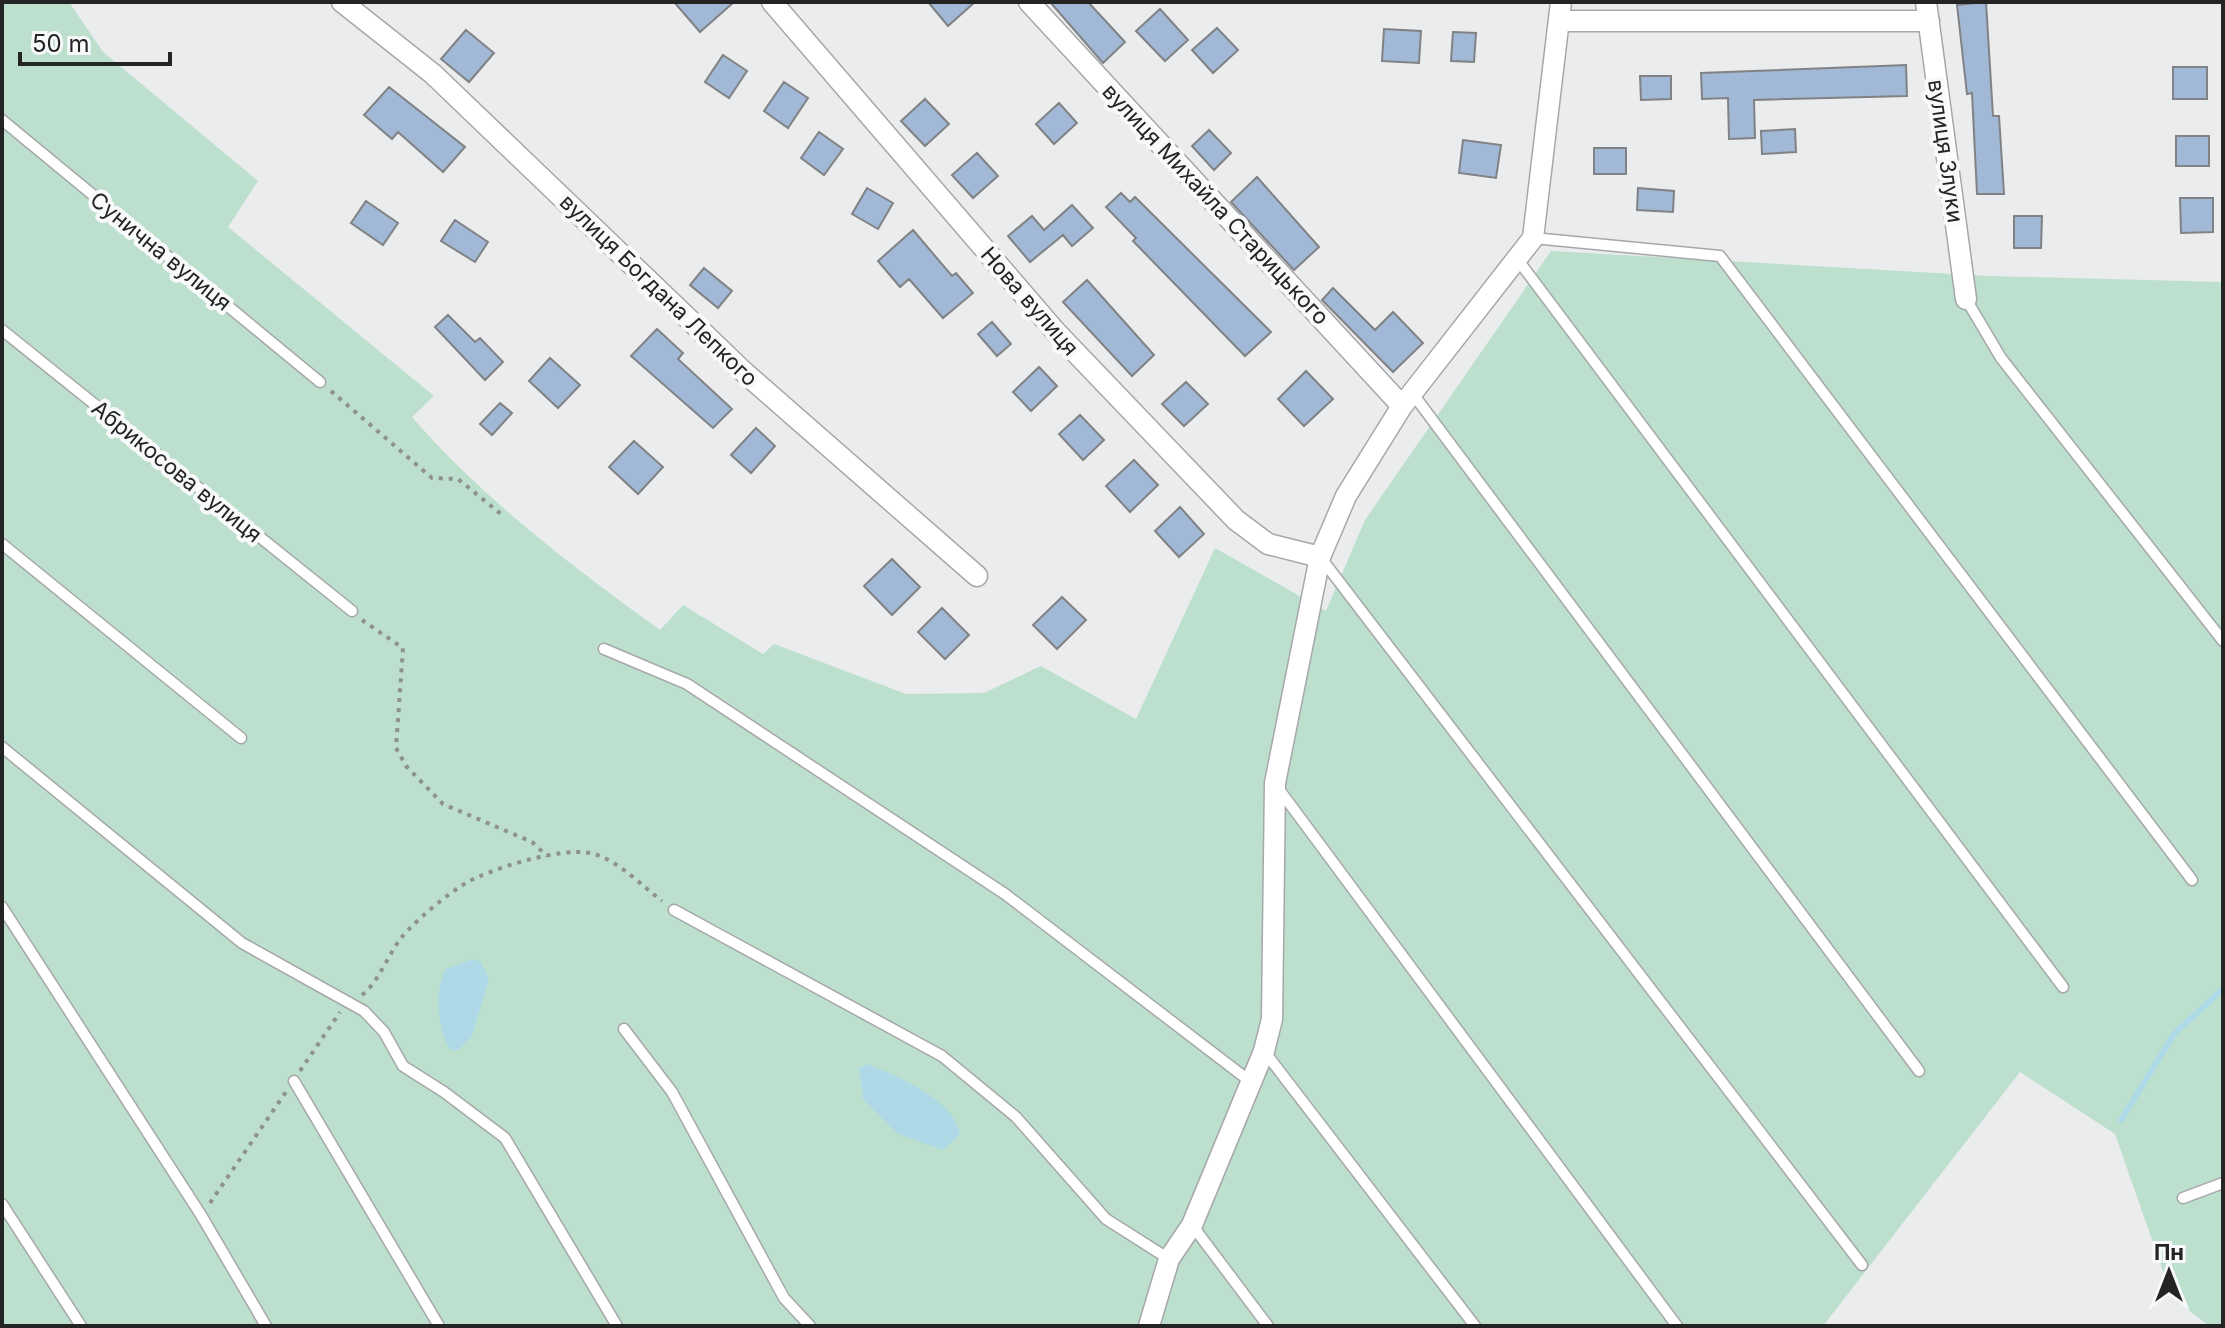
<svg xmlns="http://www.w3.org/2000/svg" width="2225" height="1328" font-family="Inter,sans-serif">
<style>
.green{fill:#bce0cd}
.water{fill:#aedae8}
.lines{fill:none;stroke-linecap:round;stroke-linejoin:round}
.stream{stroke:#aedae8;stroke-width:6}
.building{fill:#a1b8d6;stroke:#808283;stroke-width:2}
.lane-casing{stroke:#a6a7a9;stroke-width:13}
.street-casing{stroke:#a6a7a9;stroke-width:23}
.path{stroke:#8e9091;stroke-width:4;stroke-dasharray:4 6;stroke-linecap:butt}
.lane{stroke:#fff;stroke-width:10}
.street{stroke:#fff;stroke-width:20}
.labels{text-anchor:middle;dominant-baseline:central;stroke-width:8;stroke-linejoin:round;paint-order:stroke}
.street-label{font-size:22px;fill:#242425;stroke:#f8f9fa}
</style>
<rect width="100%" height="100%" fill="#eaeced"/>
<!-- green -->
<path class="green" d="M2 2H69L103 52 258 181 228 227 434 396 412 417C483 499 573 567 660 630L683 605 763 654 774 644 906 694 984 693 1041 666 1136 719 1215 548 1326 611 1365 520 1551 251 1989 276 2223 282V1326H2209L2172 1297 2115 1134 2020 1072 1823 1326H2Z"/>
<!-- water -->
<path class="water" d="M473 959 481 962 489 979 472 1036 458 1050H452C437 1039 434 985 446 969Z
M868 1064C897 1076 954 1099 960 1134L943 1150 898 1134 863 1099 859 1068Z"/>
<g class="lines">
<!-- stream -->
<path class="stream" d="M2121 1120 2174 1034 2223 989"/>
</g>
<!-- building -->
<path class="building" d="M674 2H734L700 32Z
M928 2H975L948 26Z
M1050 2H1088L1125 42 1103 63Z
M1986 2 1993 116H1999L2004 194H1977L1972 93 1967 94 1957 5Z
M1160 9 1188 40 1165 61 1136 31Z
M1217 28 1238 50 1213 73 1192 50Z
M1384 29 1421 31 1419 63 1382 61Z
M466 30 494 53 469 82 441 59Z
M1453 32 1476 33 1474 62 1451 61Z
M723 55 747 71 729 98 705 82Z
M1906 65 1907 96 1754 100 1755 138 1729 139 1728 98 1702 99 1701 73Z
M2173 67H2207V99H2173Z
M1640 76H1671V99L1641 100Z
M784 82 808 98 788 128 764 111Z
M389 87 465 147 443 172 398 132 392 139 364 115Z
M925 99 949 124 925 146 901 121Z
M1059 103 1077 123 1054 144 1036 124Z
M1795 129 1796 152 1762 154 1761 131Z
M1209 130 1231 153 1214 170 1192 146Z
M819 132 843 149 824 175 801 158Z
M2176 136H2209V166H2176Z
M1463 140 1501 145 1496 178 1459 173Z
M1594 148H1626V174H1594Z
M977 153 998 176 973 198 952 175Z
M1257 177 1319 247 1294 270 1231 202Z
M867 188 893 203 878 229 852 214Z
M1638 188 1674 191 1673 212 1637 210Z
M1121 193 1130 202 1135 197 1271 332 1245 356 1133 241 1136 238 1106 207Z
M2180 198H2213V232L2181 233Z
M366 201 398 223 383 245 351 223Z
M1072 205 1093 228 1072 246 1063 235 1030 262 1008 236 1032 216 1044 230Z
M2014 216H2042L2041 248H2014Z
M455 220 488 242 475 262 441 241Z
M913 230 952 276 956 273 973 293 943 318 909 279 900 287 878 261Z
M704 268 732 291 718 308 690 285Z
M1087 280 1154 355 1132 376 1063 302Z
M1333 288 1375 330 1393 312 1423 343 1393 372 1322 300Z
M448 315 475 342 480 338 503 362 485 380 435 327Z
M992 322 1011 344 997 356 978 334Z
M657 329 683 353 678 359 732 409 713 428 631 356Z
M550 358 580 385 558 408 529 381Z
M1039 367 1057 386 1031 411 1013 392Z
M1306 371 1333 399 1304 426 1278 399Z
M1186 382 1208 404 1184 426 1162 404Z
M500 403 512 413 492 435 480 424Z
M1080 415 1104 440 1083 460 1059 434Z
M756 428 775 446 751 473 731 455Z
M634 441 663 467 638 494 609 467Z
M1134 460 1158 485 1130 512 1106 486Z
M1180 507 1204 534 1179 557 1155 531Z
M892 559 920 587 892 615 864 586Z
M1062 597 1086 620 1057 649 1033 625Z
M942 608 969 635 945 659 918 632Z"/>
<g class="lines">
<!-- lane casing -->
<g class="lane-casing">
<path id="lane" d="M2 120 320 382
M1533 238 1720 256 2192 880
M1518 260 2063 987
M1966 299 2001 358 2223 641
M2 330 352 611
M1413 394 1919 1071
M2 544 241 738
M1321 558 1862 1265
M604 649 687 684 1005 894 1251 1082
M2 747 242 943 364 1011 384 1032 403 1066 444 1092 505 1138 617 1326
M1278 788 1677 1326
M2 907 201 1215 266 1326
M674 910 942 1056 1016 1117 1106 1219 1169 1259
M624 1029 672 1092 784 1298 810 1326
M1264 1051 1475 1326
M294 1081 439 1326
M2183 1198 2223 1183
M2 1204 81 1326
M1192 1225 1268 1326"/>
</g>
<!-- street casing -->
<g class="street-casing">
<path id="street" d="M342 2 433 74 745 373 977 576
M772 2 1056 332 1236 520 1268 544 1320 557
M1029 2 1402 406
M1926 2 1966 299
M1560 21H1929
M1149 1326 1169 1259 1192 1225 1264 1051 1272 1019 1275 783 1320 557 1346 496 1402 406 1533 238 1561 2"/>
</g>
<!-- path -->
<path class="path" d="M331 391 432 478 458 479 501 514
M362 620 403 648 396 748 406 766 443 804 532 842 547 856
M362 995C382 979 389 949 408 930 424 914 446 895 466 883 492 868 561 847 590 853 616 858 642 886 662 901
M300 1071 340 1012
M210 1203 286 1092"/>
<!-- lane -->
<use href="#lane" class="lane"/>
<!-- street -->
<use href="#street" class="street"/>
</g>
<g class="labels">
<!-- street labels -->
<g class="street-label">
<text transform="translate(1946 151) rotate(82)">вулиця Злуки</text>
<text transform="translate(1216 204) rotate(47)">вулиця Михайла Старицького</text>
<text transform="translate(161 251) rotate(39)">Сунична вулиця</text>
<text transform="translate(659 290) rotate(44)">вулиця Богдана Лепкого</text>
<text transform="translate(1030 301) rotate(49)">Нова вулиця</text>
<text transform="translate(177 471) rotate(39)">Абрикосова вулиця</text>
</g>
</g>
<!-- border -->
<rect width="2225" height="1328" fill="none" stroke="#242425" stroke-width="8"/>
<!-- north arrow -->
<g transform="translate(2169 1272)" stroke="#f8f9fa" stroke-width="6" paint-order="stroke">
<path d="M0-6L14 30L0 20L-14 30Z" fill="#242425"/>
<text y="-12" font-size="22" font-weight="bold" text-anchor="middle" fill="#242425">Пн</text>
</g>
<!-- scale -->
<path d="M20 52v12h150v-12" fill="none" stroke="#242425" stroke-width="4"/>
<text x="32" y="52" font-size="24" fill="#242425" stroke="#f8f9fa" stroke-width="6" paint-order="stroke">50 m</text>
</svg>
